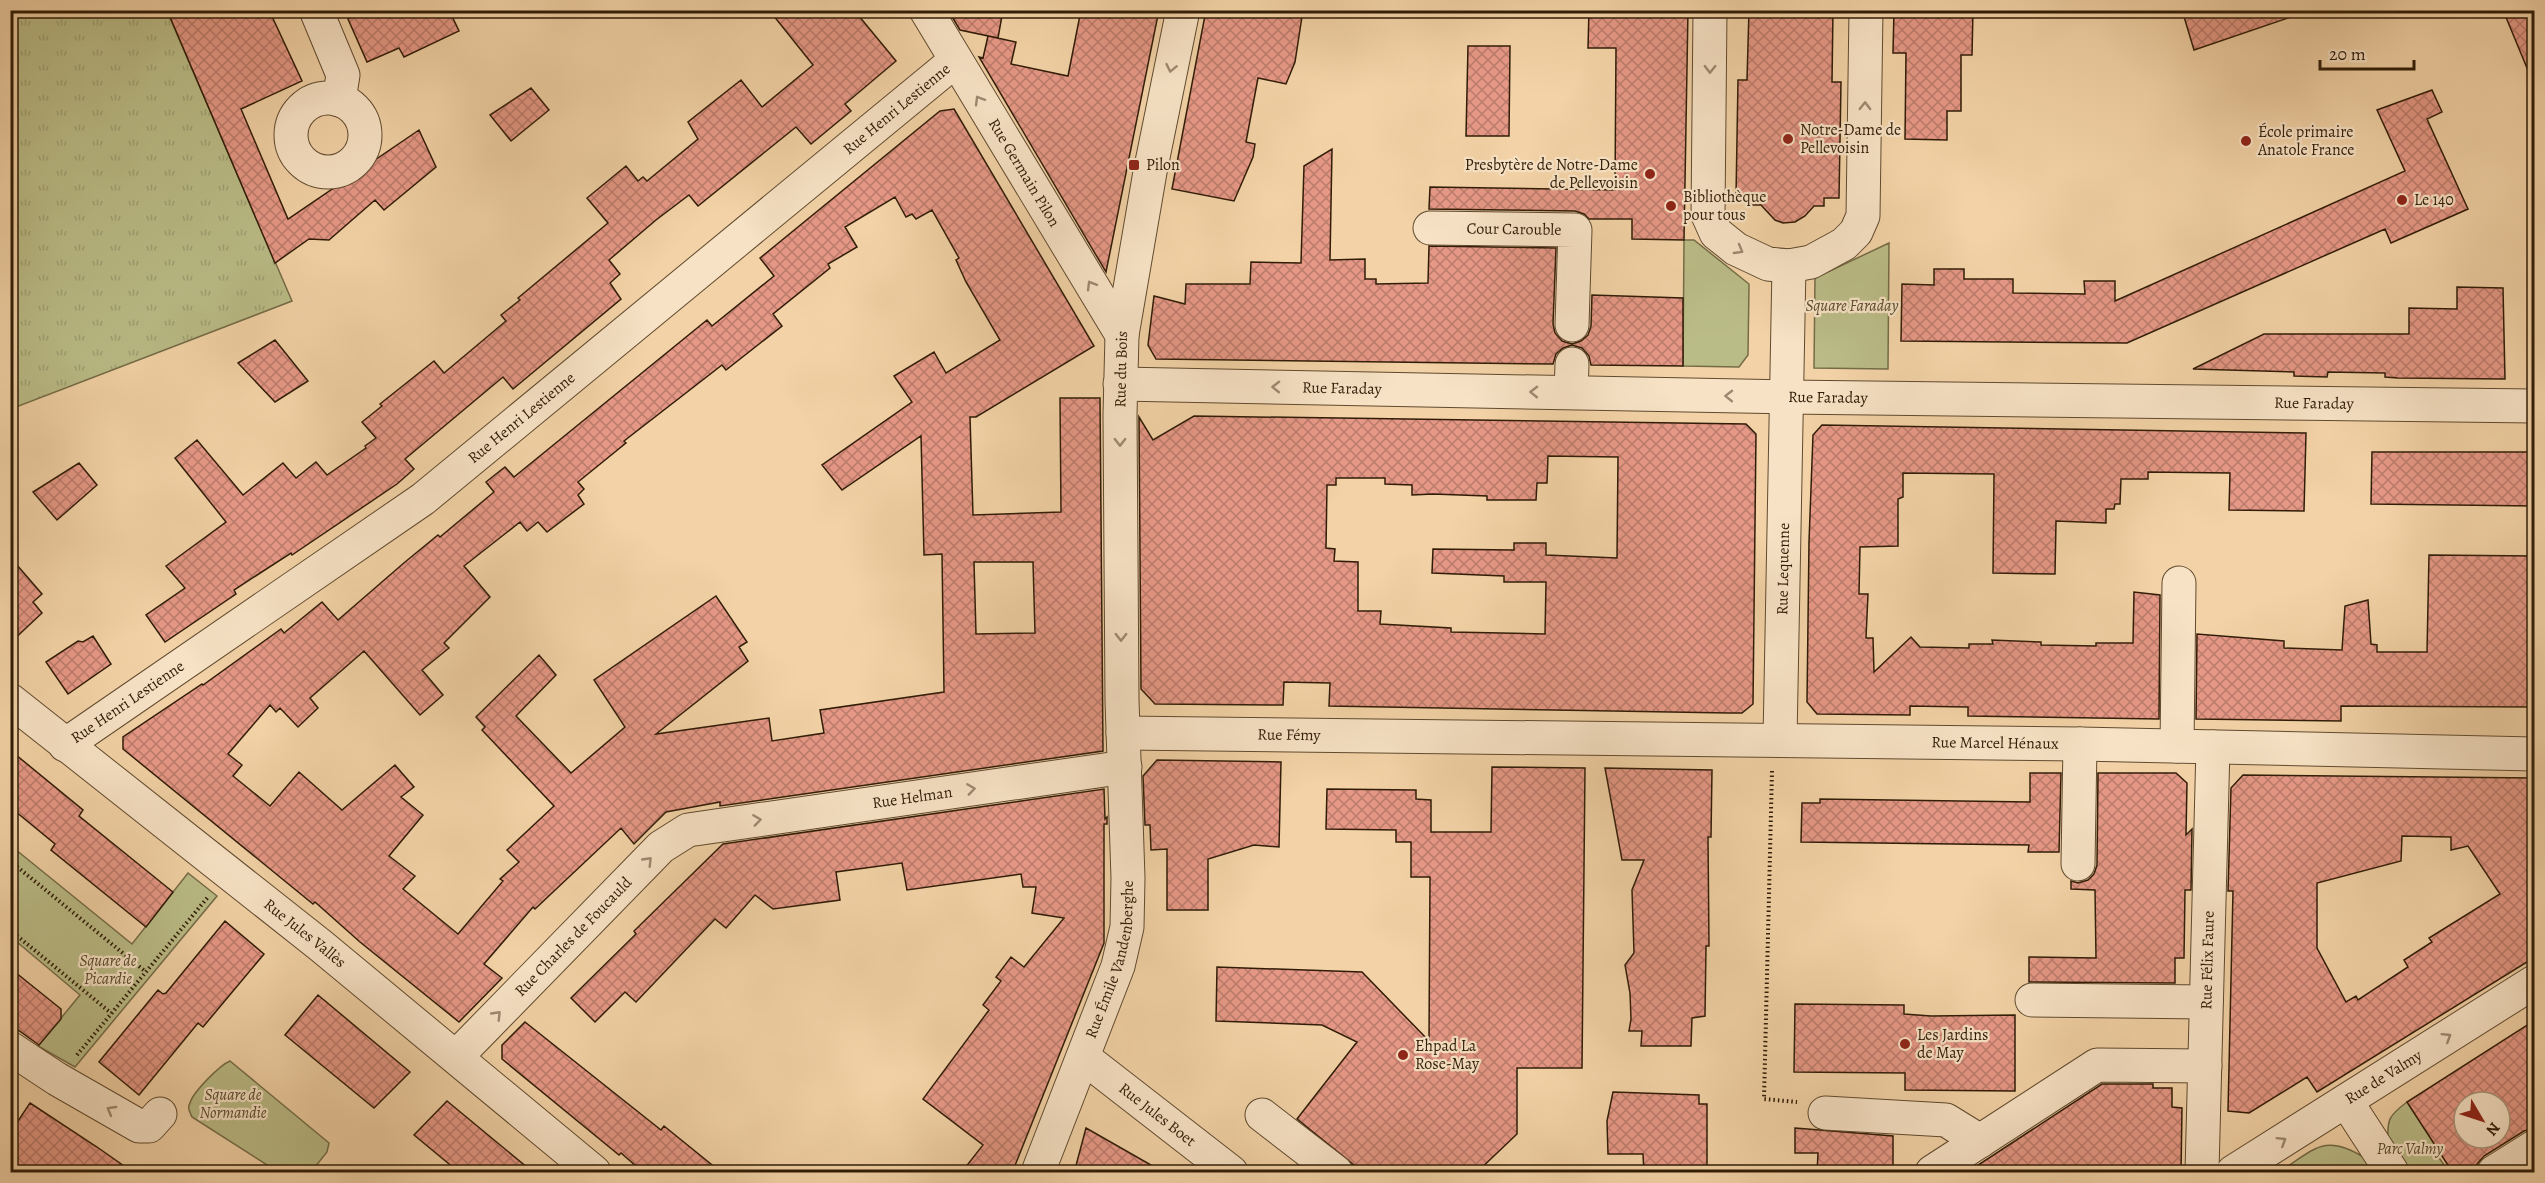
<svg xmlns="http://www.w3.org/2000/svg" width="2545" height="1183" font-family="Alegreya,serif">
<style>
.grass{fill:url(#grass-tufts);stroke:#756c47;stroke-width:1.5}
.park{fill:#babc87;stroke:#756c47;stroke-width:1.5}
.building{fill:url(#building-cross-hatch);stroke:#301c07;stroke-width:1.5;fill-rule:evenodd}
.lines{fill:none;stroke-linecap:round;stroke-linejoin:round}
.minor-casing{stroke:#604a2f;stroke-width:35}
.path{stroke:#301c07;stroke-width:4;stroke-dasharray:1.5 3;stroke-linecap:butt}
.minor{stroke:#f7e2c5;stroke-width:33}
.oneway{stroke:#9d8970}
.poi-dot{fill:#8f2418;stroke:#f7e2c5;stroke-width:2}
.labels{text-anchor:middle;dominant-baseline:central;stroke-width:4.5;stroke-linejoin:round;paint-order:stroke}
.street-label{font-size:16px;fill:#301c07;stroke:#f7e2c5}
.poi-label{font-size:16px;fill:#301c07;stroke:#f7e2c5;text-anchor:start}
.park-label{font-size:16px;font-style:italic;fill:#594c2d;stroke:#f7e2c5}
</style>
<defs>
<pattern id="grass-tufts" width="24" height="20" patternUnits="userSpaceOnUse" patternTransform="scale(1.5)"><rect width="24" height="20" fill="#babc87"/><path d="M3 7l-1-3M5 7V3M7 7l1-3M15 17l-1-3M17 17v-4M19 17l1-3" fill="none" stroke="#a0a173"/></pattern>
<pattern id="building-cross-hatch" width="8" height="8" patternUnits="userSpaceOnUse" patternTransform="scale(1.5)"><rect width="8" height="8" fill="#e69886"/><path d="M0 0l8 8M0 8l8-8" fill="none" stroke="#bb7b6c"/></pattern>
</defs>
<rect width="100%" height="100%" fill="#f2d2a6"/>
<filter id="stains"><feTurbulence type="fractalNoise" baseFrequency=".00333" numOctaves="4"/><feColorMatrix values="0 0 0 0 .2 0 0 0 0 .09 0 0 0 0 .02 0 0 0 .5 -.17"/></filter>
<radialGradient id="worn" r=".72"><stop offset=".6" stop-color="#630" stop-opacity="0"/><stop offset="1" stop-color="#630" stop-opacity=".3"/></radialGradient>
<!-- grass -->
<path class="grass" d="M11 11H167L292 301 11 409Z"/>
<!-- park -->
<path class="park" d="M1684 240H1694L1749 284 1748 355 1739 367 1683 366Z
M1889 243 1888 369 1814 368 1815 278Z
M10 845 132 944 188 873 217 896 75 1067 38 1046 80 995 11 937Z
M230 1061 329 1143 327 1152 311 1172H278L192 1117C190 1112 187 1108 190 1103 193 1092 220 1065 230 1061Z
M2407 1102 2438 1149 2435 1152 2449 1172H2279C2314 1150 2324 1132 2365 1158L2388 1143C2387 1120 2388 1116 2407 1102Z"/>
<!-- building -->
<path class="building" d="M167 10H269L302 81 241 109 288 219 419 130 436 167 384 210 375 200 329 240 309 239 275 263Z
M365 10H449L459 31 404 57 399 48 367 62 348 19Z
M769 10H854L896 61 845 104 851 111 811 144 796 127 698 206 689 195 656 220 609 260 620 274 610 283 621 299 513 389 503 377 405 459 414 469 397 484 292 555 291 553 234 590 236 594 165 642 146 615 185 588 166 566 226 522 175 458 197 440 243 495 283 463 296 478 316 462 327 475 366 448 365 446 376 438 362 422 382 406 380 404 434 361 444 373 506 321 501 315 520 300 518 298 608 223 587 198 626 166 638 181 643 177 647 181 698 139 688 122 741 80 762 107 813 65Z
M948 10H1003L998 38 960 30Z
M1081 10H1159L1106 272 979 57 983 58 988 36 1016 42 1011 64 1068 76Z
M1206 10H1303L1295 62 1286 84 1258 78 1246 142 1255 144 1253 157 1234 201 1172 189Z
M1589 10H1688L1684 240 1632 239V219H1589L1584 214 1575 211 1429 209 1430 187 1615 190 1616 48H1588Z
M1749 10H1833L1832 82H1841L1839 198H1824V206H1814L1805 216 1795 222 1783 223 1775 220 1761 205H1751V196H1736L1738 80H1747Z
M1894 10H1973L1972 55H1961V111H1947V140L1905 139 1906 53H1893Z
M2182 10H2296L2297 15 2194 50Z
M2503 10H2535V85H2534Z
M1468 46H1510L1509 136H1466Z
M531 88 549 110 511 141 490 115Z
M2432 90 2442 112 2427 119 2468 209 2391 243 2385 229 2127 343 1901 341 1902 284 1934 285V269H1964V279H2013V293L2085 294 2084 281H2115V301L2405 171 2377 110Z
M954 109 1094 346 976 417H970L973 515 1061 512 1060 398H1100L1103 751 720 806V802L666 812 634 844 621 828 535 909 533 907 484 964 502 978 459 1022 360 942 315 902 313 904 123 749V737L202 684 203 685 281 629 284 633 322 602 338 620 405 562 438 535 440 537 494 492 486 482 496 474 505 467 514 477 707 320 712 326 774 276 760 258 940 111ZM895 197 906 217 912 214 916 219 932 210 959 258 956 260 966 282 1000 340 946 373 934 352 894 376 912 402 822 465 842 490 921 436 924 555 942 554 944 692 820 710 824 733 772 741 769 718 656 734 748 661 739 647 747 642 716 596 594 680 625 727 571 773 516 716 556 675 539 655 476 717 485 727 482 730 554 806 507 850 519 862 500 879 503 881 458 934 403 889 415 876 389 856 423 815 401 797 414 787 395 765 342 810 299 772 270 806 233 776 242 765 228 754 270 705 276 712 280 708 298 727 318 708 310 698 364 651 420 715 443 695 422 670 449 648 444 643 490 597 464 566 520 522 527 531 538 522 547 532 584 504 578 495 584 489 578 482 626 443 624 441 722 365 726 370 782 326 773 314 830 268 828 264 857 247 845 227ZM974 562H1033L1035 633 976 634Z
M1332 149 1330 260 1365 259V279H1376V284L1428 283 1429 246 1556 248 1553 324 1555 333 1562 341 1572 344 1581 341 1588 335 1591 326 1592 295 1683 298V366L1591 365 1589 356 1582 348 1572 345 1563 348 1556 354 1553 364 1156 359 1148 345 1154 296 1185 304 1186 284H1250L1251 262 1301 263 1304 166Z
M2457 287 2503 288 2505 379 2398 378 2385 377V373L2328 372 2327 377 2294 376V372L2193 369 2264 334H2409V308L2457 309Z
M275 340 308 381 275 402 238 363Z
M1194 416 1746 424 1756 434 1753 704 1742 713H1729L1329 706 1330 683 1284 682 1283 705 1155 704 1141 689 1139 417 1153 440ZM1548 456 1618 457 1617 558 1546 555V543H1514V550L1433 549 1432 573 1504 576V582H1546L1545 634 1451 632V628L1380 624 1381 611H1358V562L1334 561 1335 549 1326 548 1327 485H1336V478H1385V484L1412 485V495L1433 494 1487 496V500H1536L1537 483H1547Z
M1822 425 2306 433 2304 511 2229 510 2230 473 2148 472V479H2121L2120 504H2115L2114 509H2106V523L2056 521 2055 574 1993 573 1994 474 1903 473V497L1898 499V546L1860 547 1859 594H1868L1866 638H1873L1874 672 1911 637 1920 647 1969 648V644H1993L1992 640 2041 642V645L2096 646V643H2133L2134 592 2160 595 2159 719 1968 716V707L1910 706V715L1817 714 1807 702 1809 542 1813 435Z
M2372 452H2535V506L2371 504Z
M79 463 97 485 57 520 33 492Z
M2429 555 2535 556V707L2341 706V721L2196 719 2197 634 2284 641V648L2342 650 2345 606 2368 600 2371 644 2377 645V652H2427Z
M10 557 42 594 33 602 42 613 10 643Z
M93 636 111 664 68 694 46 662 78 641 83 642Z
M10 750 83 810 79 816 173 892 146 927 51 850 55 844 10 807Z
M1157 760 1281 762 1279 847 1254 845 1208 859V910H1167V849L1151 850 1150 825H1145L1143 776Z
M1492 767 1585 768 1582 1068H1517V1134L1476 1173H1364L1297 1119 1357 1042 1322 1025 1216 1021 1217 967 1362 972 1429 1041 1430 877H1411V842H1396V830L1326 829 1327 789 1416 790V799L1431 800V832H1491Z
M1605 768 1712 770 1711 837H1708L1709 946H1706L1705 1016 1692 1018 1691 1046H1641L1642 1031H1629L1631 1019 1630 993 1625 965 1634 953 1632 890 1644 860H1622Z
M2030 773H2061L2059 852H2028L2029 845 1801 842 1802 803H1820V799L2030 802Z
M2098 773H2176L2187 783 2186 835 2192 829 2191 890H2185L2184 958H2175V983L2029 982V957L2096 958 2095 890 2071 889V881L2078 883 2088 880 2094 874 2097 865Z
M2243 775 2535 778V957L2317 1092 2307 1077 2249 1113 2228 1111 2233 891H2228L2231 788ZM2402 836 2451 837V850L2468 846 2500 894 2429 938 2432 942 2404 960 2408 967 2358 1000 2356 996 2346 1002 2317 948V883L2401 861Z
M1104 789 1105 819 1107 817V824H1104V943L1012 1173H961L983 1145 923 1099 989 1010 983 1005 1001 981 996 977 1011 957 1024 967 1064 918 1032 913 1036 887H1023L1021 874 907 890 902 863 836 872 840 900 773 909 755 895 726 928 715 919 636 1002 625 992 595 1022 571 998 636 934 634 931 723 844Z
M225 921 264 954 203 1027 198 1023 139 1095 99 1062 158 990 163 994 166 993Z
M10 968 61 1009V1019L39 1045 10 1024Z
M318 995 410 1072 374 1108 285 1035Z
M1795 1004 1904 1005V1014L1931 1016 2015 1015V1091L1905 1090V1073L1794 1072Z
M2535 1020V1128L2524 1131 2484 1156 2477 1164 2475 1173H2453L2407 1102ZM2464 1102H2500V1138H2464Z
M525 1022 661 1130 664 1126 722 1173H644L621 1153 619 1155 502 1059V1045Z
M2102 1084H2153V1088H2172V1107L2182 1108 2181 1173H1966Z
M1613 1092 1699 1095V1104H1707V1173H1644L1643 1154H1608L1607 1121Z
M447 1101 534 1173H460L414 1135Z
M30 1103 97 1147 134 1173H23L10 1164V1133Z
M1086 1128 1165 1173H1074Z
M1795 1128 1893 1136V1173H1817L1818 1153H1795Z"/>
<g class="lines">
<!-- minor casing -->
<g class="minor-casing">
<g id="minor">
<path d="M316 10 343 75 339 100"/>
<path id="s1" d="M926 10 1122 335"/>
<path d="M1710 10 1708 215 1716 233 1736 249 1768 264 1789 266 1811 262 1844 244 1856 232 1863 216 1866 10"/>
<circle cx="328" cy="135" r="37"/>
<path id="s2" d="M1430 228 1575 230 1572 325"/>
<path id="s3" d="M1120 384 1787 397 2534 406"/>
<path d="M1571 392 1572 364"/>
<path id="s4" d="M10 700 320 945 594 1172"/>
<path id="s5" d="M1123 733 2080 744 2534 754"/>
<path id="s6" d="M1780 740 1789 266"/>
<path id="s7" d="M65 745 423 499 955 61"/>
<path d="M2177 746 2179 583"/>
<path d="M2078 864 2080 744"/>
<path d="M2032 1000 2206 1002"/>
<path d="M10 1048 57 1079 139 1126H149L160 1114"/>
<path id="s8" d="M456 1057 661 847 688 830 1125 767"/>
<path id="s9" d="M1083 1057 1231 1172"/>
<path d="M2346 1101 2392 1172"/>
<path d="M1825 1113 1946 1120 1980 1141"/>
<path d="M1262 1115 1336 1172"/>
<path id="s10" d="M1038 1172 1118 966 1127 927 1128 878 1122 700 1120 415 1122 335 1150 172 1183 10"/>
<path d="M1932 1172 2097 1065 2205 1066"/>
<path id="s11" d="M2202 1172 2213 747"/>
<path id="s12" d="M2233 1172 2534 982"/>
<path d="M2494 1172 2534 1147"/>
</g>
</g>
<!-- path -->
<path class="path" d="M1772 771 1764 1099 1797 1102
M10 861 146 972
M10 930 111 1013
M77 1055 208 897"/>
<!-- minor -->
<use href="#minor" class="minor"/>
</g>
<!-- one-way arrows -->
<defs><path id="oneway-chevron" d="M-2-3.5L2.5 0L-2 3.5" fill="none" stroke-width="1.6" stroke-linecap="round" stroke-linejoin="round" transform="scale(1.5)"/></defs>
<g class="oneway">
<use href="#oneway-chevron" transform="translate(1171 68) rotate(102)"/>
<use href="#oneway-chevron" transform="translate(1710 69) rotate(91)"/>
<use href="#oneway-chevron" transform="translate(979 100) rotate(-121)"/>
<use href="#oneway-chevron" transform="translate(1865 106) rotate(-89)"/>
<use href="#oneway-chevron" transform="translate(1739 250) rotate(30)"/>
<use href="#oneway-chevron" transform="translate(1091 285) rotate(-121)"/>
<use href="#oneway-chevron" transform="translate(1276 387) rotate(-179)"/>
<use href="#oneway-chevron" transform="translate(1534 392) rotate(-179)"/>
<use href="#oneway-chevron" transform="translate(1729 396) rotate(-179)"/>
<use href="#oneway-chevron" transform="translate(1120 442) rotate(90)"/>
<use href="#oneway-chevron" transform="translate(1121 637) rotate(90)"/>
<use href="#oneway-chevron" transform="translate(971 789) rotate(-8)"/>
<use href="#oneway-chevron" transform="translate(757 820) rotate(-8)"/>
<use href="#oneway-chevron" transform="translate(648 861) rotate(-46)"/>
<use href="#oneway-chevron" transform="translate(497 1015) rotate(-46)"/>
<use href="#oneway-chevron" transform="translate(2447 1037) rotate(-32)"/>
<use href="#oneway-chevron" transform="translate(111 1110) rotate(-150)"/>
<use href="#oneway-chevron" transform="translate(2282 1141) rotate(-32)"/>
</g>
<!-- markers -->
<g class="poi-dot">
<circle cx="1788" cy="139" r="6"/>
<circle cx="2246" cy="141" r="6"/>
<rect x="1128" y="159" width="12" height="12" rx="3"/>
<circle cx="1650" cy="174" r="6"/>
<circle cx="2402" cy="200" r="6"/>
<circle cx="1671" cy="206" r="6"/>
<circle cx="1905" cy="1044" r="6"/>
<circle cx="1403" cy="1055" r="6"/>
</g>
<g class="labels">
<!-- street labels -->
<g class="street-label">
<text stroke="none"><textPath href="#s7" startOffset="1048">Rue Henri Lestienne</textPath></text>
<text stroke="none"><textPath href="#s1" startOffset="190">Rue Germain Pilon</textPath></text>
<text stroke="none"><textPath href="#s2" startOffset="84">Cour Carouble</textPath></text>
<text stroke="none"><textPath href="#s10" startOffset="819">Rue du Bois</textPath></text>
<text stroke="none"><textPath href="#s3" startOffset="222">Rue Faraday</textPath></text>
<text stroke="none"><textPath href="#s3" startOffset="708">Rue Faraday</textPath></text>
<text stroke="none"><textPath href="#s3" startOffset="1194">Rue Faraday</textPath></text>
<text stroke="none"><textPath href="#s7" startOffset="562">Rue Henri Lestienne</textPath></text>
<text stroke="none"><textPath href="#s6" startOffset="171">Rue Lequenne</textPath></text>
<text stroke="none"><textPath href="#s7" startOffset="76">Rue Henri Lestienne</textPath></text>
<text stroke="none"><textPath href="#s5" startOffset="166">Rue Fémy</textPath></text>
<text stroke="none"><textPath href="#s5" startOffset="872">Rue Marcel Hénaux</textPath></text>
<text stroke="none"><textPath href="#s8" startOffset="552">Rue Helman</textPath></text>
<text stroke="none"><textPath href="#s4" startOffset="376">Rue Jules Vallès</textPath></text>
<text stroke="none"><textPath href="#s8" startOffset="168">Rue Charles de Foucauld</textPath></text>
<text stroke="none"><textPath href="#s10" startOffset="226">Rue Émile Vandenberghe</textPath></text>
<text stroke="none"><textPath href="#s11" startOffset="212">Rue Félix Faure</textPath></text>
<text stroke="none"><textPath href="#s12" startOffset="178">Rue de Valmy</textPath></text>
<text stroke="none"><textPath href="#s9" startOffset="94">Rue Jules Boet</textPath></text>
</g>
<!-- poi labels -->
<g class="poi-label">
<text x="1800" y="130">Notre-Dame de<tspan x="1800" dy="18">Pellevoisin</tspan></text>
<text x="2258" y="132">École primaire<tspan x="2258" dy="18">Anatole France</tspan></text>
<text x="1146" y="165">Pilon</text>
<text x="1638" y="165" text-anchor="end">Presbytère de Notre-Dame<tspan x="1638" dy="18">de Pellevoisin</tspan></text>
<text x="1683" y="197">Bibliothèque<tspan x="1683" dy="18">pour tous</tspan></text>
<text x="2414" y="200">Le 140</text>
<text x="1917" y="1035">Les Jardins<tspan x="1917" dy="18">de May</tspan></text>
<text x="1415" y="1046">Ehpad La<tspan x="1415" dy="18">Rose-May</tspan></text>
</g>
<!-- park labels -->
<g class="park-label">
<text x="1852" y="306">Square Faraday</text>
<text x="108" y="961">Square de<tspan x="108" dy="18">Picardie</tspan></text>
<text x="233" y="1095">Square de<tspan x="233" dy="18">Normandie</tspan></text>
<text x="2410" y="1149">Parc Valmy</text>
</g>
</g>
<!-- margin -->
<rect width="2545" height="1183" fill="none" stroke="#f2d2a6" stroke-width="36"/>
<rect x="12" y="12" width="2521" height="1159" fill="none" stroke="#301c07" stroke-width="3"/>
<rect x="18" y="18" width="2509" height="1147" fill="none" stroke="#301c07" stroke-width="1.5"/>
<!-- north arrow -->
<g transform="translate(2482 1120) rotate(129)"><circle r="28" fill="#f7e2c5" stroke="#a79379" stroke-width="1.5"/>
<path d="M0-4.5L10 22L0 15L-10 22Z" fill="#8f2418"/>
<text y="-9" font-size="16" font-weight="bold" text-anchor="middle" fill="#301c07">N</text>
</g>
<!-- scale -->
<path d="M2320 60v9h94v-9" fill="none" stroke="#301c07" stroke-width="3"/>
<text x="2329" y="60" font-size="18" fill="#301c07" stroke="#f7e2c5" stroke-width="4.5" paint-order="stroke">20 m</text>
<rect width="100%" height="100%" filter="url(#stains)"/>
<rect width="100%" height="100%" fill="url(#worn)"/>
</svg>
